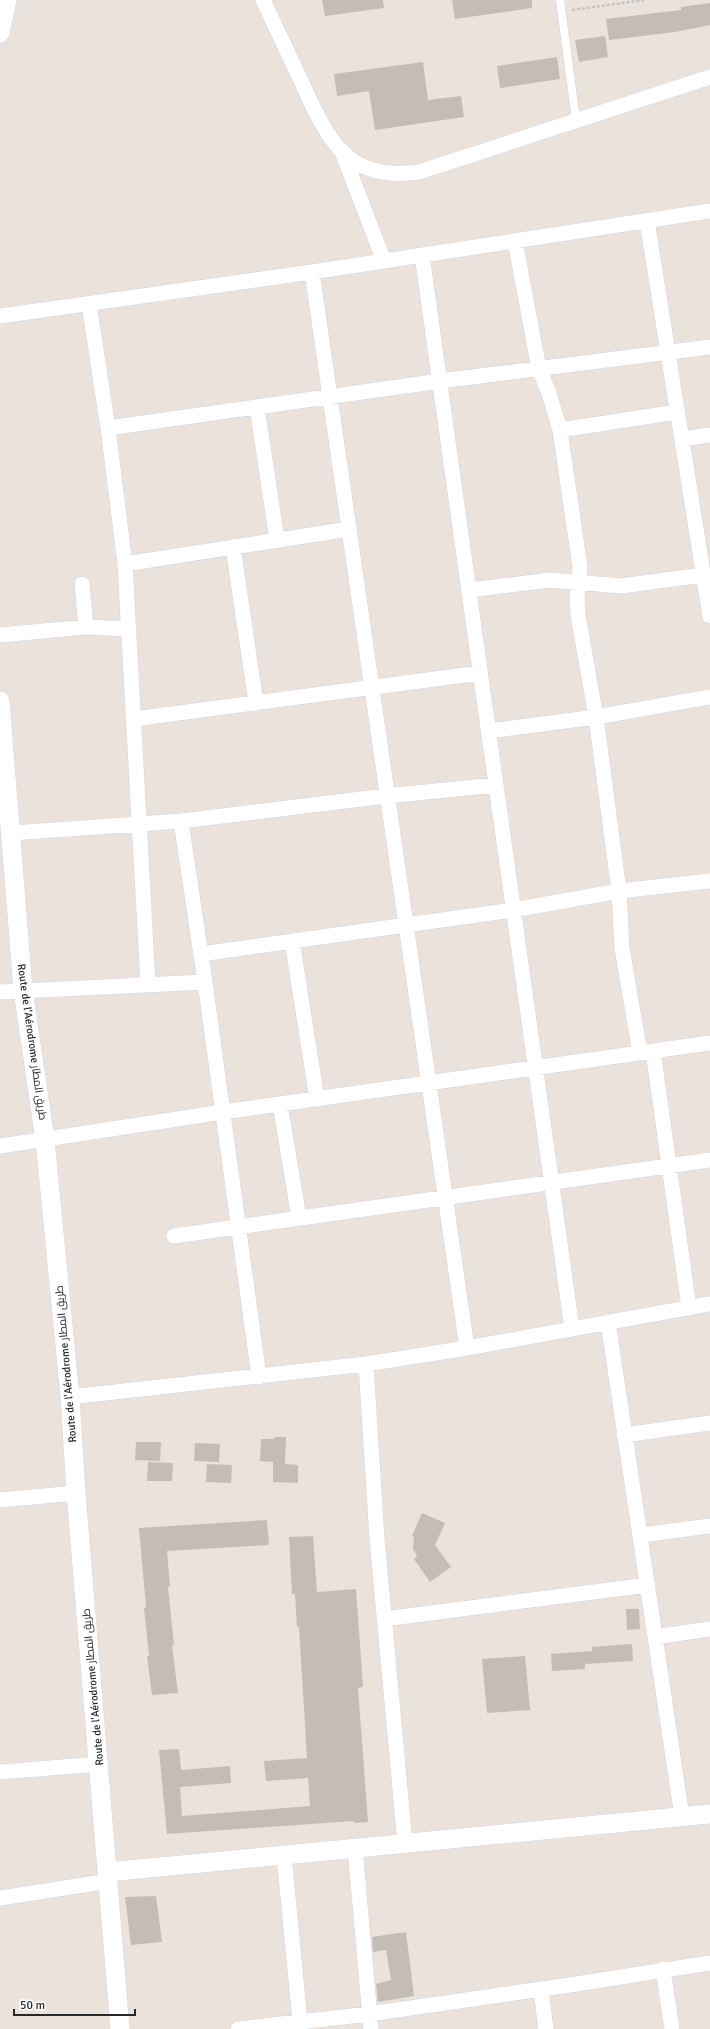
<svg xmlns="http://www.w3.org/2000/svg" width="710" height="2029" font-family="Signika,Cairo,sans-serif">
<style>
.building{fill:#c4bdb6}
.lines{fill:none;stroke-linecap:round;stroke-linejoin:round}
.service-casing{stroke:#d0d6e2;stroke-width:9}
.minor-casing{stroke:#d0d6e2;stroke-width:16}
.tertiary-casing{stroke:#d0d6e2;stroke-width:20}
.path{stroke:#c3c3c3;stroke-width:2.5;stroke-dasharray:3 2;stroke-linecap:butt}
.service{stroke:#fff;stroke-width:8}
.minor{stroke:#fff;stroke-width:15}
.tertiary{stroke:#fff;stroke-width:19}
.labels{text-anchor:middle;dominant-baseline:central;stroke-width:3.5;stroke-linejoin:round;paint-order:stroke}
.street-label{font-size:11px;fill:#292929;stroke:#fff}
</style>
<rect width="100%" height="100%" fill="#ebe2db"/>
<!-- building -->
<path class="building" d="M322 0H383L384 8 325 16Z
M452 0H532V8L455 19Z
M710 3V25L675 32 609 40 606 19 681 10V7Z
M605 36 608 57 579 62 575 40Z
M557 57 560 79 500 88 497 66Z
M423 62 428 100 461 96 464 117 375 130 369 91 337 96 334 74Z
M274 1437H286L285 1464 298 1465V1483L273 1482V1462L260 1461 261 1439H274Z
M136 1442H161L160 1461 135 1460Z
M195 1443 220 1444 219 1462 194 1461Z
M148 1462 173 1463 172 1481H147Z
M207 1464 232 1465 231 1483 206 1482Z
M422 1513 445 1523 435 1545 451 1567 430 1582 414 1559 417 1556 413 1549 414 1537 412 1536Z
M267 1520 269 1545 167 1551 170 1587H168L174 1645H172L178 1693 152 1695 147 1656H149L144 1608 146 1607 139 1528Z
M313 1536 317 1592 356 1589 363 1687 358 1688 368 1822 354 1823V1821L167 1834 159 1750 179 1749 181 1770 230 1766 231 1783 180 1787 182 1816 310 1806 308 1778 266 1781 264 1761 307 1758 299 1627H297L295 1594H292L289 1537Z
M626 1609H639L640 1629 627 1630Z
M632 1644 633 1661 585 1664V1669L552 1671 551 1654 592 1651V1647Z
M525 1656 530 1710 487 1713 482 1659Z
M156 1896 162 1942 131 1945 125 1897Z
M406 1932 414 1996 378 2002 376 1984 391 1980 386 1950 373 1952 372 1937Z"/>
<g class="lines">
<!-- service casing -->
<g class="service-casing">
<path id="service" d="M560 0 576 120"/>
</g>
<!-- minor casing -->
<g class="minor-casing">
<path id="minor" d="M263 0C276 28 289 55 302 83 328 140 347 182 419 172L710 77
M342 152 384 261
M647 221 710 616
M515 241 539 369 549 393 560 430 580 567 577 598 578 615 596 717 619 891 622 948 640 1053
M422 255 572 1329
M312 272 467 1348
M89 304 108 428 125 564 148 984
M0 316 312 272 710 211
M257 407 277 540
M108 428 440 381 710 347
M560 430 677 412
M682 439 710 435
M233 547 256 703
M125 564 349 529
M82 584 86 627
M469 590 550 580 621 586 703 575
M0 635 86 627 129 629
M134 719 480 673
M489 731 596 717 710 697
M181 821 205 982 259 1377
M12 833 181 821 386 796 496 785
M292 941 317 1099
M201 954 513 910 619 891 710 881
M0 992 205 982
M653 1051 689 1308
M280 1104 299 1218
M0 1146 223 1112 710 1043
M174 1236 710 1160
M608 1322 682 1817
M366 1364 377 1539 405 1843
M70 1397 366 1364 467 1348 710 1304
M624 1435 710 1423
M0 1500 76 1493
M641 1535 710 1526
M384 1619 648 1585
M655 1637 710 1629
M0 1772 99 1764
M355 1848 371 2029
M284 1855 300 2022
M0 1898 109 1881
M663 1969 672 2029
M541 1990 546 2029
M238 2029 369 2014 570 1985 710 1963"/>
</g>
<!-- tertiary casing -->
<g class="tertiary-casing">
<path id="tertiary" d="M0 33 7 0
M0 701 23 990 45 1140 70 1397 76 1493 120 2029
M108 1872 710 1814"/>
</g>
<!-- path -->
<path class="path" d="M572 10 644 0"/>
<!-- service -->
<use href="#service" class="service"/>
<!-- minor -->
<use href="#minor" class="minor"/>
<!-- tertiary -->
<use href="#tertiary" class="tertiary"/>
</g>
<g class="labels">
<!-- street labels -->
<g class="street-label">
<text transform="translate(32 1042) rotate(82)">Route de l'Aérodrome طريق المطار</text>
<text transform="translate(66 1364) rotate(-95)">Route de l'Aérodrome طريق المطار</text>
<text transform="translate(93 1687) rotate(-95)">Route de l'Aérodrome طريق المطار</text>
</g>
</g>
<!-- scale -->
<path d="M14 2009v6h121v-6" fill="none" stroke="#292929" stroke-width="2"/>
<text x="20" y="2009" font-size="12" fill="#292929" stroke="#ffffff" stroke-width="3" paint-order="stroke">50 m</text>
</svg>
